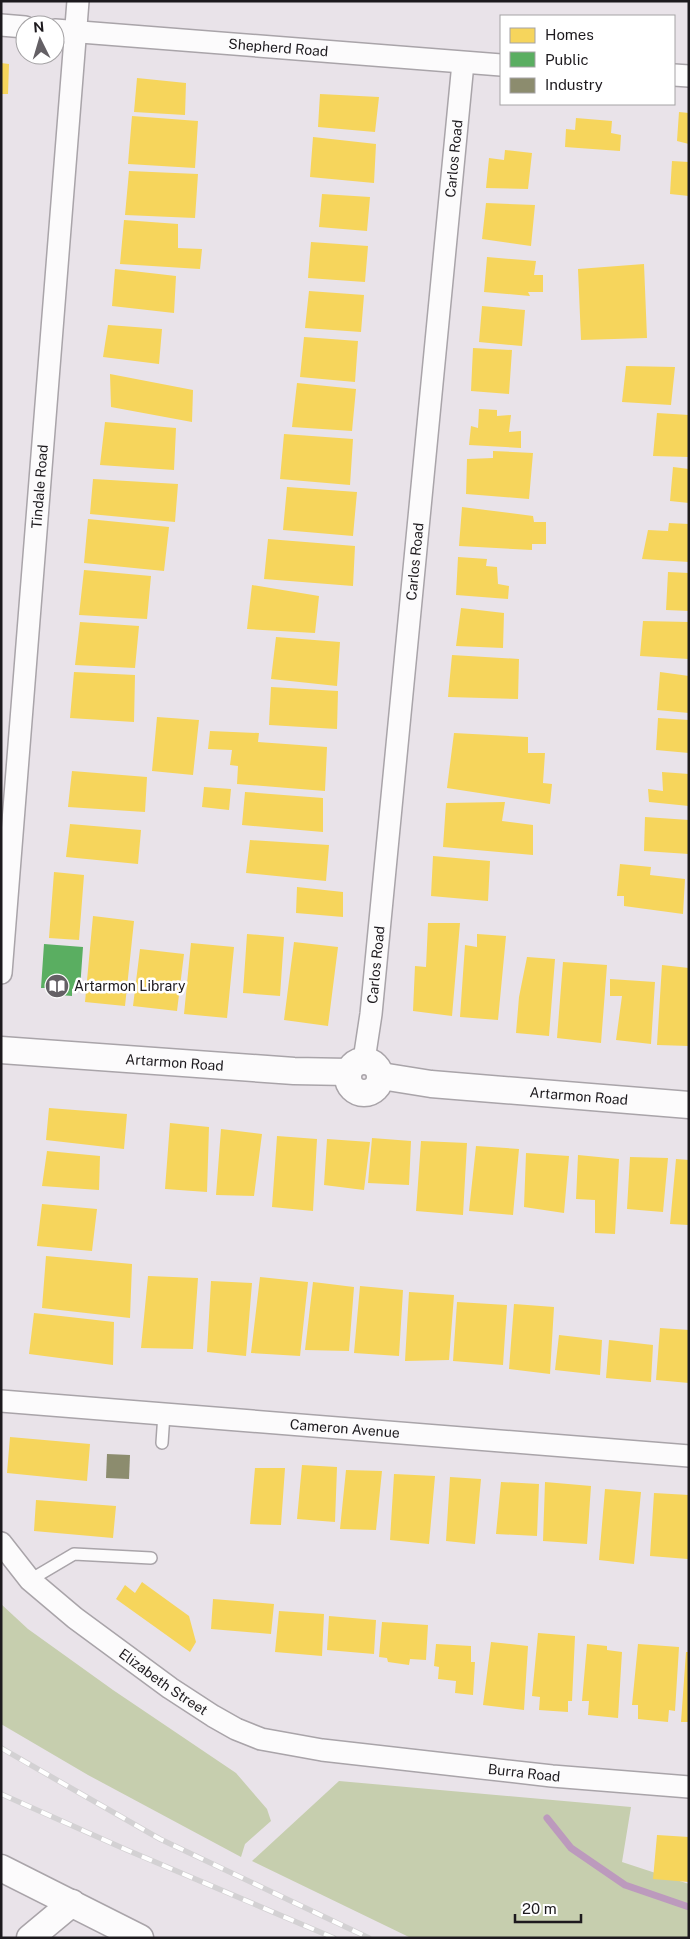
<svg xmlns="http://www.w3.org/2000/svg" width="690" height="1939" font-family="'Public Sans',sans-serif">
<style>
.forest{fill:#c6ceae}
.homes{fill:#f6d55c}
.public{fill:#5aae61}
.industry{fill:#8c8c6e}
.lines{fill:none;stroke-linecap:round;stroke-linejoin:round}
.stream{stroke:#bc9abd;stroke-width:7}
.service-casing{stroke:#a9a4a9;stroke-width:14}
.minor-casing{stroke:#a9a4a9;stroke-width:24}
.tertiary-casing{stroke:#a9a4a9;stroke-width:29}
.service{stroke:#fcfbfc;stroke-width:11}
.minor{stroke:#fcfbfc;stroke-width:21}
.tertiary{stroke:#fcfbfc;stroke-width:26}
.rail-casing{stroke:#d3d1d3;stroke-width:5.5}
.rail{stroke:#fff;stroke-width:4;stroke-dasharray:11;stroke-linecap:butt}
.labels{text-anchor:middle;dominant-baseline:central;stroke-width:5;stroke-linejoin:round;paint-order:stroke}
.street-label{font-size:14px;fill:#1d1a1e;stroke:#fff}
.poi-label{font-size:14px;fill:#1d1a1e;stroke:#fff;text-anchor:start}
</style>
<rect width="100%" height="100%" fill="#e9e3e9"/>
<!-- forest -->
<path class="forest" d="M1 1604 28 1629 113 1690 236 1773 267 1809 271 1821 245 1844 241 1857 88 1775 1 1724Z
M339 1781 631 1807 622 1862 689 1884V1938H411L252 1861Z"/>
<!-- homes -->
<path class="homes" d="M1 63 9 64 8 94H1Z
M137 78 186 83 185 115 134 112Z
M320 94 379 97 375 132 318 127Z
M679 112 689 113V144L677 141Z
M132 116 198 121 195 168 128 164Z
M576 118 612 121 611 133 621 135 620 151 565 147 566 129 575 130Z
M313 137 376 144 374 183 310 177Z
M505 150 532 153 528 189 486 188 489 158 504 160Z
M672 161 689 162V196L670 194Z
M129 171 198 174 195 218 125 215Z
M322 194 370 197 367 231 319 227Z
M486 203 535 205 531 246 482 239Z
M124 220 178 224V248L202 249 200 269 120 264Z
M311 242 368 246 365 282 308 278Z
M487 257 536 261 534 275H543V292H528L530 296 484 292Z
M644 264 647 338 581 340 578 269Z
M115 269 176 276 174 313 112 306Z
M309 291 364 295 361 332 305 328Z
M482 306 525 310 522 346 479 342Z
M108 325 162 329 159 364 103 357Z
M304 337 358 341 355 382 300 377Z
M473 348 512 350 509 394 471 391Z
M626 366 675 367 671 405 622 402Z
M110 374 193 390 192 422 111 407Z
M297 383 356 389 352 431 292 427Z
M479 409 497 410V416L511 415 509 432 521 431V448L469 445 471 426 478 428Z
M657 413 689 415V457L653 456Z
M105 422 176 428 174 470 100 465Z
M284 434 353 439 350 485 280 479Z
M493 451 533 453 529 499 466 494 467 459 493 458Z
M673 467 689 469V503L670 501Z
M93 479 178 484 175 522 90 514Z
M287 487 357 492 353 536 283 530Z
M462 507 533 516 534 522H546V544H532V550L459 546Z
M88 519 169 527 164 571 84 563Z
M669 523 689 524V562L642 559 648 530 668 531Z
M268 539 355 546 353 586 264 579Z
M458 557 487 559 486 566 497 567 498 584 509 586 508 599 456 595Z
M84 570 151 576 147 619 79 615Z
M668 572 689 573V611L666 610Z
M252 585 319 596 315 633 247 629Z
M461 608 504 613 503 648 456 646Z
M643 621 689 622V659L640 656Z
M80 622 139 626 135 668 75 665Z
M276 637 340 642 337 686 271 679Z
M452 655 519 659 518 699 448 697Z
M74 672 135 675 134 722 70 718Z
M660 672 689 676V713L657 710Z
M271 687 338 691 337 729 269 725Z
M157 717 199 720 193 775 152 771Z
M658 718 689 720V753L656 750Z
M210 731 259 733 258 742 327 747 325 791 237 784 238 766 230 765 232 750 208 749Z
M454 733 528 737V753H545L543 783 552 784 550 804 447 788Z
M72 771 147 777 145 812 68 807Z
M662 772 689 774V806L649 802 648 789 663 791Z
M204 787 231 789 229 810 202 807Z
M245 792 323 798V832L242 825Z
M505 802 502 821 533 825V855L443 847 446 803Z
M645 817 689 820V854L644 851Z
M70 824 141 830 138 864 66 857Z
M250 840 329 845 326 881 246 873Z
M433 856 490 861 488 901 431 896Z
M620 864 651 867 650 875 685 879 683 914 624 906V896H617Z
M54 872 84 875 79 940 49 938Z
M297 887 343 892V917L296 913Z
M93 916 134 921 125 1006 85 1002Z
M428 923H460L452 1016 413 1011 415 966 426 967Z
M247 934 284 937 280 996 243 993Z
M477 934 506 936 498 1020 460 1017 465 945 477 947Z
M294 942 338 947 328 1026 284 1020Z
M191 943 234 947 227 1018 184 1014Z
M140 949 184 954 177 1011 133 1006Z
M527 957 555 959 549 1036 516 1033 519 997Z
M563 962 607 965 601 1043 557 1038Z
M662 965 689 968V1046L657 1045Z
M610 979 655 982 651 1044 616 1040 622 996H610Z
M49 1108 127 1114 124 1149 46 1140Z
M170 1123 209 1127 207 1192 165 1189Z
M221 1129 262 1134 254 1196 216 1195Z
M277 1136 317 1139 313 1211 272 1207Z
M372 1138 411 1141 409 1185 368 1183Z
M327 1139 370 1142 364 1190 324 1185Z
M421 1141 467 1143 463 1215 416 1211Z
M476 1146 519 1149 513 1215 469 1211Z
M47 1151 100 1156 99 1190 42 1186Z
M526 1153 569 1156 564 1213 524 1207Z
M578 1155 619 1159 615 1234 595 1233V1200L576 1199Z
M630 1157 668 1158 663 1212 627 1209Z
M676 1159 689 1160V1225L670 1224Z
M42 1204 97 1209 92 1251 37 1246Z
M46 1256 132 1264 130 1318 42 1308Z
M148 1276 198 1278 193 1349 141 1348Z
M260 1277 308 1282 300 1356 251 1353Z
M211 1281 252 1283 246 1356 207 1352Z
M313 1282 354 1287 349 1351 305 1350Z
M360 1286 403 1290 399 1356 354 1353Z
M409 1292 454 1295 449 1360 405 1361Z
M457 1302 507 1305 503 1365 453 1361Z
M514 1304 554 1307 550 1374 509 1369Z
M34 1313 114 1322 113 1365 29 1354Z
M660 1328 689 1330V1383L656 1380Z
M559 1335 602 1340 600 1375 555 1370Z
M609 1340 653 1345 651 1382 606 1378Z
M10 1437 90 1444 87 1481 7 1473Z
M302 1465 337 1467 335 1522 297 1519Z
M255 1468H285L281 1525 250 1524Z
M346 1470 382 1471 376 1530 340 1529Z
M394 1474 435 1476 429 1544 390 1540Z
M450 1477 481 1479 475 1544 446 1541Z
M501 1482 539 1484 537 1536 496 1534Z
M545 1482 591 1486 587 1544 543 1541Z
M605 1489 641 1492 634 1564 599 1560Z
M654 1493 689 1495 688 1559 650 1556Z
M36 1500 116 1506 113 1538 34 1531Z
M142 1582 189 1616 196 1642 190 1652 116 1599 125 1585 135 1593Z
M213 1599 274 1604 271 1634 211 1629Z
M279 1611 324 1614 322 1656 275 1652Z
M329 1616 376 1620 374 1654 327 1650Z
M382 1622 428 1625 426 1660 410 1659 409 1665 388 1662 387 1658 379 1657Z
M538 1633 575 1636 572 1701H568V1712L539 1710 540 1697 532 1696Z
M491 1642 528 1646 524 1710 483 1705Z
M436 1644 471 1646V1662H475L473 1695 455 1693 456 1681 438 1679 439 1667 434 1666Z
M587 1644 607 1646V1650L622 1652 618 1718 588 1715 589 1701H582Z
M638 1644 679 1647 675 1711 669 1710 668 1722 638 1719V1705H632Z
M686 1652H689V1722H681Z
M657 1835 689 1837V1882L653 1879Z"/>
<!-- public -->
<path class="public" d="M44 944 83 947 80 989H72V996L48 994V988H41Z"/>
<!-- industry -->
<path class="industry" d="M107 1454 130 1455 129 1479 106 1478Z"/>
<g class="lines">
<!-- stream -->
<path class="stream" d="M547 1818 571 1848 625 1885 689 1907"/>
<!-- service casing -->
<g class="service-casing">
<path id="service" d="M162 1443 164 1414
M30 1580 74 1554 151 1558"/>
</g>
<!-- minor casing -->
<g class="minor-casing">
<g id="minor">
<path d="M1 25 25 27"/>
<path id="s1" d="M55 30 501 65"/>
<path d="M674 75 689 76"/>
<path id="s2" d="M1 973 78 1"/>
<path id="s3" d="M364 1060 371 1014 463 63"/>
<path id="s4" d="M1 1401 689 1456"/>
<path id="s5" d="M1 1543 30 1580 75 1618 170 1688 213 1716 236 1729 261 1739 322 1750 552 1776 689 1787"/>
</g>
</g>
<!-- tertiary casing -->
<g class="tertiary-casing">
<g id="tertiary">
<path id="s6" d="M1 1050 294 1071 348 1072"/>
<circle cx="364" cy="1077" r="16"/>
<path id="s7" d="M381 1076 431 1084 689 1105"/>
<path d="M1 1868 140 1938"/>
<path d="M30 1938 72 1903"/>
</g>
</g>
<!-- service -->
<use href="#service" class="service"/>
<!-- minor -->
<use href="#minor" class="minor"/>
<!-- tertiary -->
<use href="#tertiary" class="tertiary"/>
<!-- rail casing -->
<g class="rail-casing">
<path id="rail" d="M1 1748 160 1839 369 1938
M1 1794 127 1850 334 1938"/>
</g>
<!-- rail -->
<use href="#rail" class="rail"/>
</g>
<!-- icons -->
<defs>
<g id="library-disc" transform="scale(1.25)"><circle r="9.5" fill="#646065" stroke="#fff"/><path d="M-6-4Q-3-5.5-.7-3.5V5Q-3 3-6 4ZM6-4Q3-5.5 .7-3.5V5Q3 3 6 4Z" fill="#fff"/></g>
</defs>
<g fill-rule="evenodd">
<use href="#library-disc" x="57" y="986"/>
</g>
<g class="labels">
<!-- street labels -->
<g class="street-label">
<text stroke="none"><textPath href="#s1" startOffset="224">Shepherd Road</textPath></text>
<text stroke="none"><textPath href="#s3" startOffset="906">Carlos Road</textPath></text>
<text stroke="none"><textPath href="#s2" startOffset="488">Tindale Road</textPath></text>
<text stroke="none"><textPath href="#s3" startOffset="501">Carlos Road</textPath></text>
<text stroke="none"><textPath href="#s3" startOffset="96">Carlos Road</textPath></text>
<text stroke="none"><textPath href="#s6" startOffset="174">Artarmon Road</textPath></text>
<text stroke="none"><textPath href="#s7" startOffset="199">Artarmon Road</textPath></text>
<text stroke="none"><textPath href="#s4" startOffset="345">Cameron Avenue</textPath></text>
<text stroke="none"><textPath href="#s5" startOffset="215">Elizabeth Street</textPath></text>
<text stroke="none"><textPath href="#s5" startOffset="594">Burra Road</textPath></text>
</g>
<!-- poi labels -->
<g class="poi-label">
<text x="74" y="986">Artarmon Library</text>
</g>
</g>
<!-- border -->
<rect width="690" height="1939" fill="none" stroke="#1d1a1e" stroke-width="5"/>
<!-- legend -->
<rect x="500" y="15" width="175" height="90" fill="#ffffff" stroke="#a5a3a5"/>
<rect x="510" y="28" width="25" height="15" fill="#f6d55c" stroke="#a5a3a5"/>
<text x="545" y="40" font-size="15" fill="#1d1a1e">Homes</text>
<rect x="510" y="52" width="25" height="15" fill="#5aae61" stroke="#a5a3a5"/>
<text x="545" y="65" font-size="15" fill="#1d1a1e">Public</text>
<rect x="510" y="78" width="25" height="15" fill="#8c8c6e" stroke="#a5a3a5"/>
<text x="545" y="90" font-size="15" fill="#1d1a1e">Industry</text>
<!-- north arrow -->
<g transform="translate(40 40) rotate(355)"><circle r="24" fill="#ffffff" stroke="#a5a3a5"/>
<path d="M0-4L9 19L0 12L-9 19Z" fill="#646065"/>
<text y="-8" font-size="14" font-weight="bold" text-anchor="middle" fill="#1d1a1e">N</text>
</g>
<!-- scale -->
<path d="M515 1914v8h66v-8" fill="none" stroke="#1d1a1e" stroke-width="2.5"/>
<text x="522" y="1914" font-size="15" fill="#1d1a1e" stroke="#ffffff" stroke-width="4" paint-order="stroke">20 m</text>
</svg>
